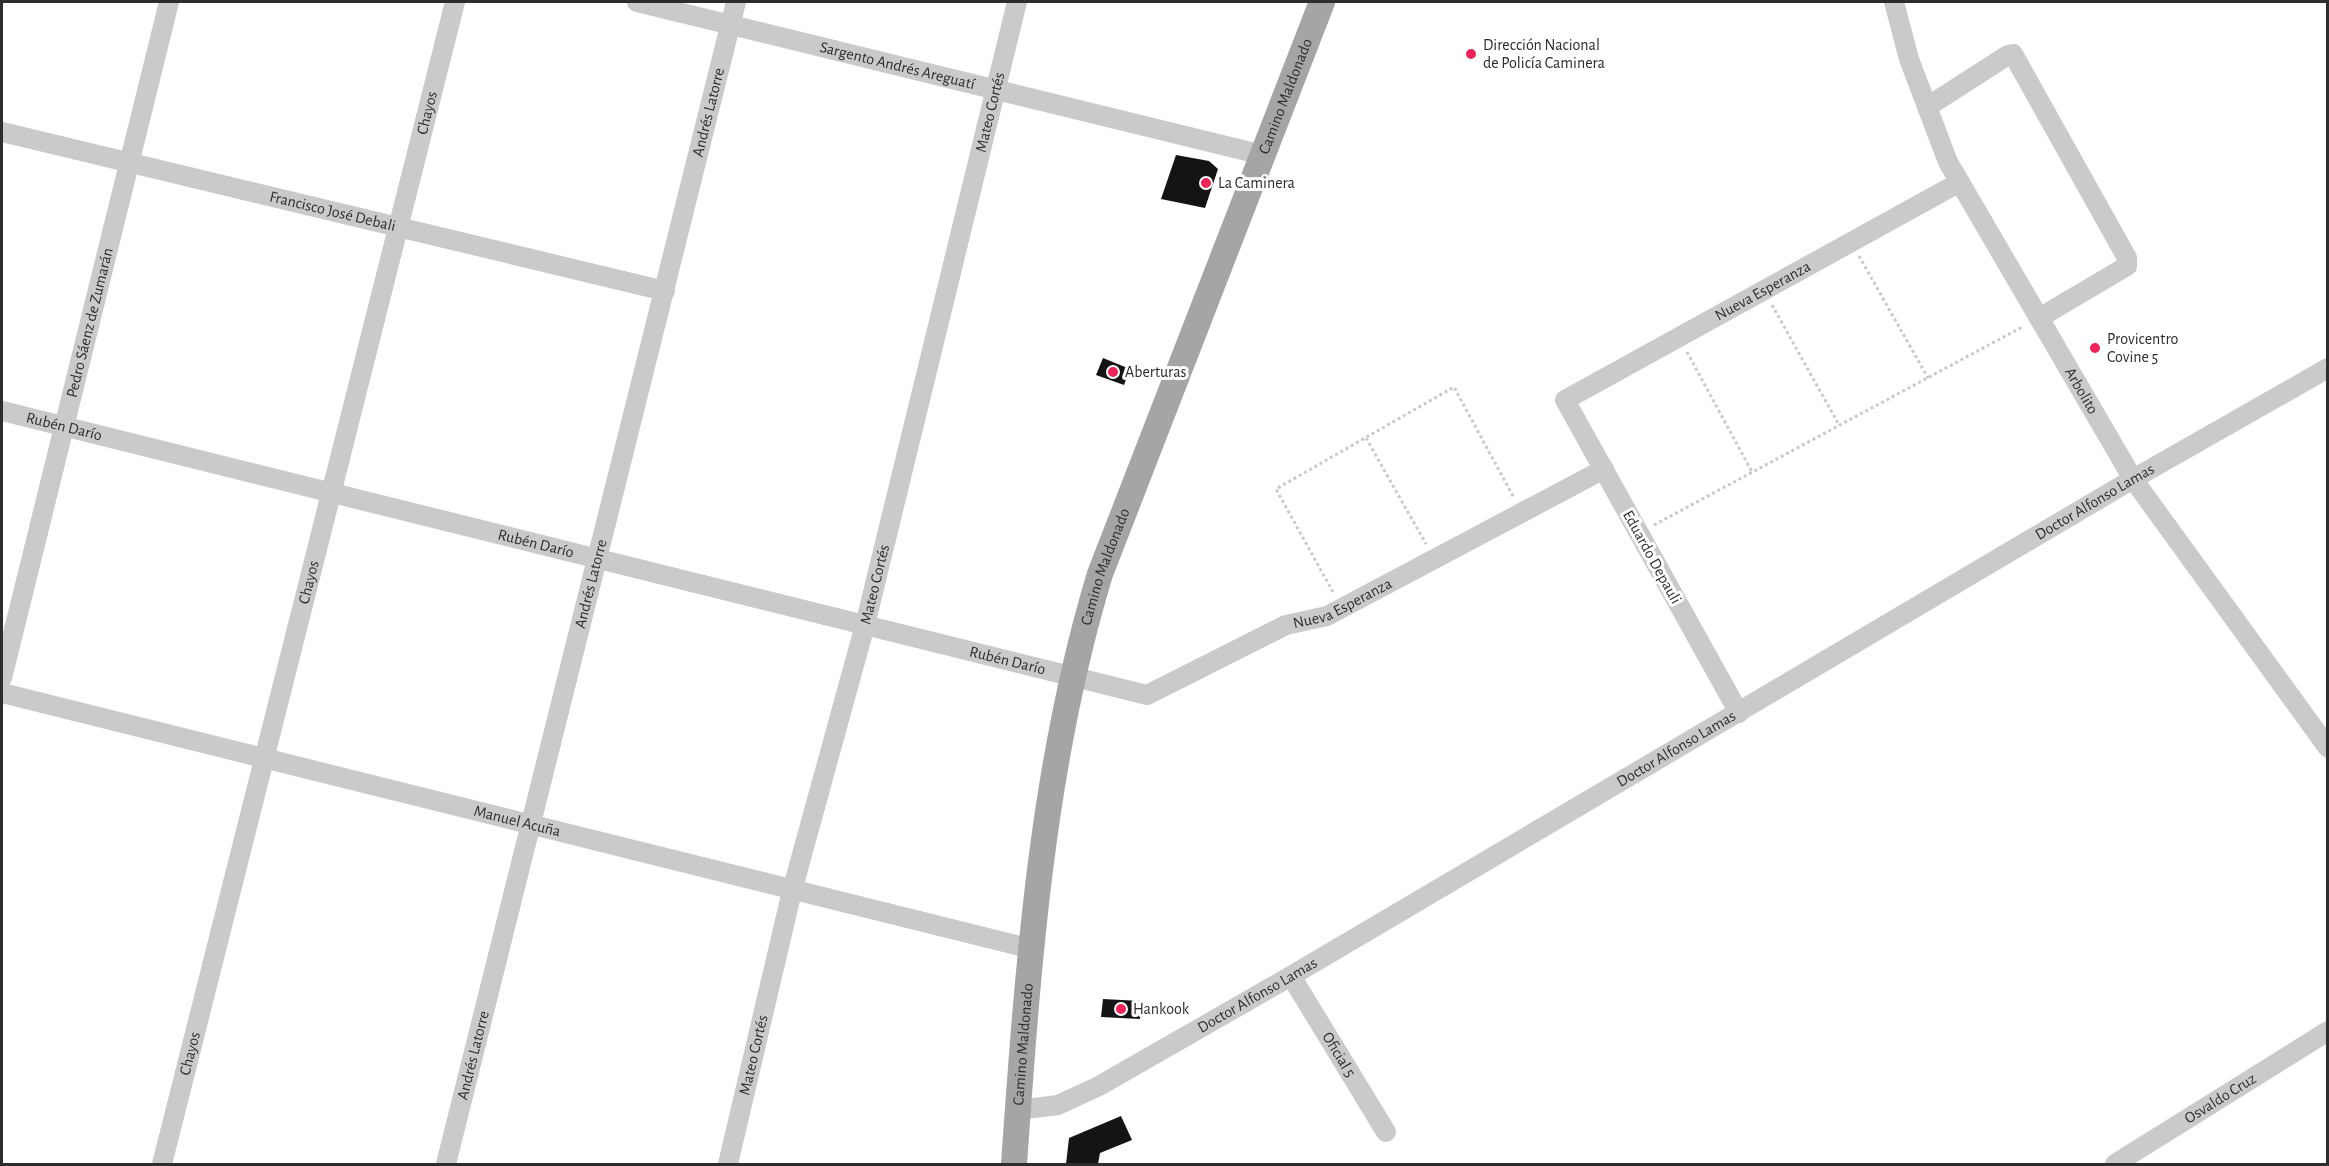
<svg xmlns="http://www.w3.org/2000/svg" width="2329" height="1166" font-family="'Alegreya Sans',sans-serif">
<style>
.building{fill:#141414}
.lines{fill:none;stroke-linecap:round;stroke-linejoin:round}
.path{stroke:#cacaca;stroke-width:3;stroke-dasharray:3 3;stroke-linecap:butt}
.minor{stroke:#cacaca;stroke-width:20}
.major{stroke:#a5a5a5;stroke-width:26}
.poi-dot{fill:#ef2357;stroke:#fff;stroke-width:2}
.labels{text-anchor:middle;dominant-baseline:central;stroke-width:6;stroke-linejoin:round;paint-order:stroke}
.poi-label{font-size:16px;fill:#2d2d2d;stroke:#fff;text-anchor:start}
.street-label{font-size:16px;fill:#2d2d2d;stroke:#fff}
</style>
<rect width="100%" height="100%" fill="#fff"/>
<!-- building -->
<path class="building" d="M1176 155 1209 161 1218 169 1205 208 1161 199Z
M1103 358 1130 369 1124 385 1096 375Z
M1103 999 1141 1001 1140 1019 1101 1017Z
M1121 1116 1132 1140 1100 1153 1098 1164H1066L1069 1138Z"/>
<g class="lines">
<!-- path -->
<path class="path" d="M1859 256 1928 378
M1772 305 1839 425
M1687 352 1752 472
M1366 438 1426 544
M1654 525 2024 326
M1333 592 1276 489 1454 387 1514 498"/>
<!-- minor -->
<g class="minor">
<path id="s1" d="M637 2 1263 155"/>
<path id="s2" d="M1894 2 1909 59 1948 162 2133 479 2328 748"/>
<path d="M1927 107 2008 55 2013 54 2127 258V266L2039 318"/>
<path id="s3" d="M2 132 665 291"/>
<path id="s4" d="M2 411 1147 695 1286 625 1327 616 1604 469"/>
<path id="s5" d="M2 678 169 2"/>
<path id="s6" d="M2 693 1032 949"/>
<path id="s7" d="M1739 713 1565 400 1960 182"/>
<path id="s8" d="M1291 976 1386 1132"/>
<path id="s9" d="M1018 1110 1058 1105 1099 1086 1291 976 2133 479 2328 368"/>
<path id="s10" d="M162 1164 455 2"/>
<path id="s11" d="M446 1164 736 2"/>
<path id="s12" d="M728 1164 792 891 865 625 1017 2"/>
<path id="s13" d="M2115 1164 2328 1031"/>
</g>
<!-- major -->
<path class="major" id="s14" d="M1014 1164C1028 965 1042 765 1100 574L1322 2"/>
</g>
<!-- markers -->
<g class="poi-dot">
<circle cx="1471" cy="54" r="6"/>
<circle cx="1206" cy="183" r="6"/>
<circle cx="2095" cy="348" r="6"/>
<circle cx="1113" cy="372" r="6"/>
<circle cx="1121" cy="1009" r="6"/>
</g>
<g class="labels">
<!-- poi labels -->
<g class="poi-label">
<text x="1483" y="45">Dirección Nacional<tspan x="1483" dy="18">de Policía Caminera</tspan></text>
<text x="1218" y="183">La Caminera</text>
<text x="2107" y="339">Provicentro<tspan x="2107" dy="18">Covine 5</tspan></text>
<text x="1125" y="372">Aberturas</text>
<text x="1133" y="1009">Hankook</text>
</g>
<!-- street labels -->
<g class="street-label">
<text stroke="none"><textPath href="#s1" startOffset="268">Sargento Andrés Areguatí</textPath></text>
<text stroke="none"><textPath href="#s14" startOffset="1110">Camino Maldonado</textPath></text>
<text stroke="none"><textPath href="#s12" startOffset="1084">Mateo Cortés</textPath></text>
<text stroke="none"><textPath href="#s10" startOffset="1084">Chayos</textPath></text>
<text stroke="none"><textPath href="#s11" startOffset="1084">Andrés Latorre</textPath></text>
<text stroke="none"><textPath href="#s3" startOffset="340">Francisco José Debali</textPath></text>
<text stroke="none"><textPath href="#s7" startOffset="584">Nueva Esperanza</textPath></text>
<text stroke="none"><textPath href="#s5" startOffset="366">Pedro Sáenz de Zumarán</textPath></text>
<text stroke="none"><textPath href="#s2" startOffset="434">Arbolito</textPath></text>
<text stroke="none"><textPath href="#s4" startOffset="64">Rubén Darío</textPath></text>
<text stroke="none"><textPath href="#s9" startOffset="1240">Doctor Alfonso Lamas</textPath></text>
<text stroke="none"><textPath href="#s4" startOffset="550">Rubén Darío</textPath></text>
<text transform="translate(1652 557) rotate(61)">Eduardo Depauli</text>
<text stroke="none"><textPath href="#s14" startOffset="606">Camino Maldonado</textPath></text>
<text stroke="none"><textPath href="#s10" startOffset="600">Chayos</textPath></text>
<text stroke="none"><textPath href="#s11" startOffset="598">Andrés Latorre</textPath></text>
<text stroke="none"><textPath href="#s12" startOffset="598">Mateo Cortés</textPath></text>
<text stroke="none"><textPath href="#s4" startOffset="1396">Nueva Esperanza</textPath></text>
<text stroke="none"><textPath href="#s4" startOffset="1036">Rubén Darío</textPath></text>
<text stroke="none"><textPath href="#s9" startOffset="754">Doctor Alfonso Lamas</textPath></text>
<text stroke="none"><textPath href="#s6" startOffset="531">Manuel Acuña</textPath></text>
<text stroke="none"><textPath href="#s9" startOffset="268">Doctor Alfonso Lamas</textPath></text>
<text stroke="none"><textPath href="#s14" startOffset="120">Camino Maldonado</textPath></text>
<text stroke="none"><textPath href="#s10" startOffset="114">Chayos</textPath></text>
<text stroke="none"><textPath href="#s12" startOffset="112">Mateo Cortés</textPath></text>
<text stroke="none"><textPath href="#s8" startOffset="92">Oficial 5</textPath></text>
<text stroke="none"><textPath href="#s11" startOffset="112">Andrés Latorre</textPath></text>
<text stroke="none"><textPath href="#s13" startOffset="124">Osvaldo Cruz</textPath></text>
</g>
</g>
<!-- border -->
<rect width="2329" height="1166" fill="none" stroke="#2d2d2d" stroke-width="6"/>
</svg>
